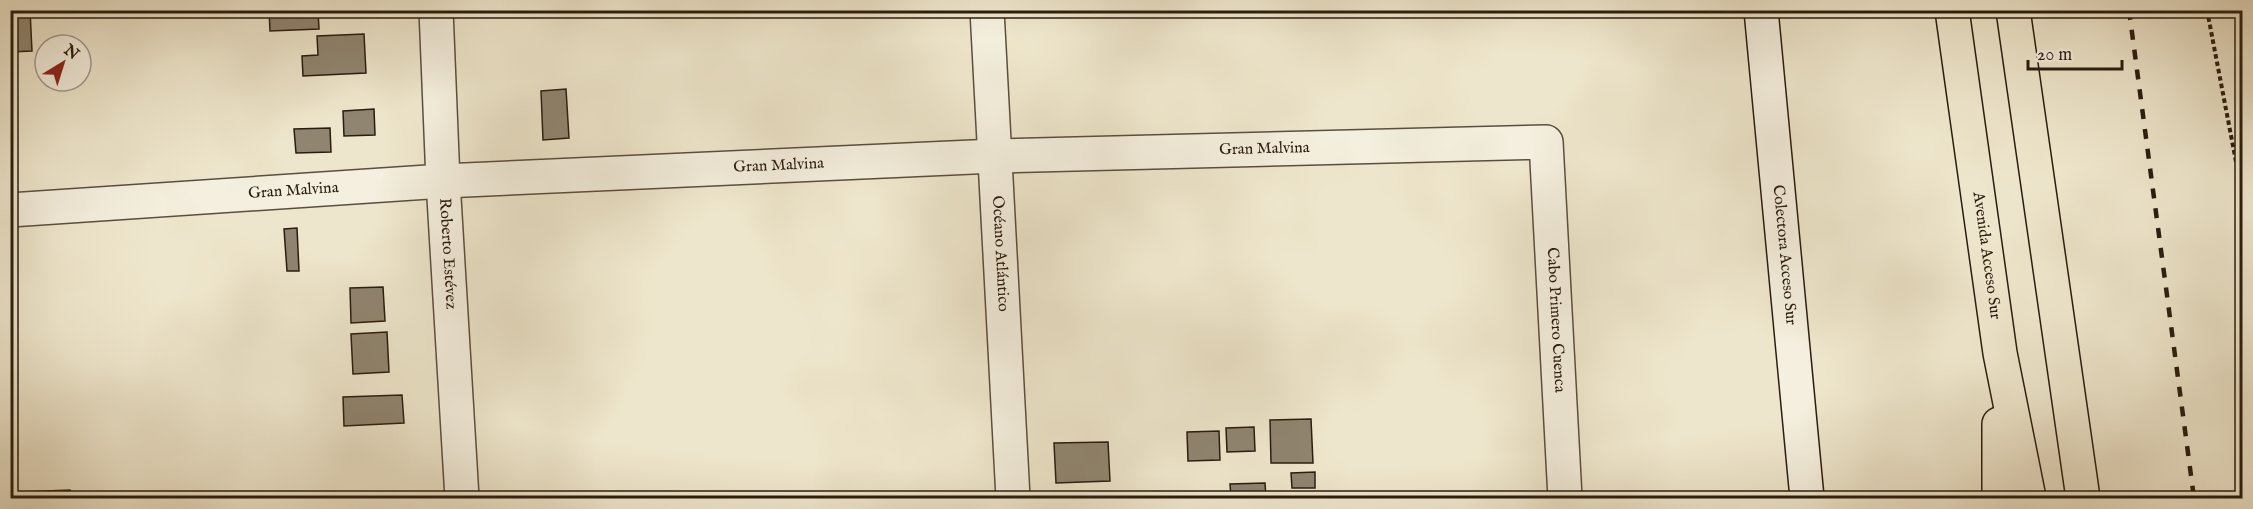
<svg xmlns="http://www.w3.org/2000/svg" width="2253" height="509" font-family="'IM FELL English',serif">
<style>
.building{fill:#908571;stroke:#2a1c0f;stroke-width:1.5}
.lines{fill:none;stroke-linecap:round;stroke-linejoin:round}
.minor-casing{stroke:#5b4e3e;stroke-width:36}
.secondary-casing{stroke:#2a1c0f;stroke-width:36}
.trunk-casing{stroke:#2a1c0f;stroke-width:36}
.path{stroke:#2a1c0f;stroke-width:4;stroke-dasharray:4.5 3;stroke-linecap:butt}
.minor{stroke:#f4efde;stroke-width:33}
.secondary{stroke:#f4efde;stroke-width:33}
.trunk{stroke:#eee6cc;stroke-width:33}
.rail{stroke:#2a1c0f;stroke-width:4.5;stroke-dasharray:10 10;stroke-linecap:butt}
.labels{text-anchor:middle;dominant-baseline:central;stroke-width:6;stroke-linejoin:round;paint-order:stroke}
.street-label{font-size:16px;fill:#2a1c0f;stroke:#f4efde}
</style>
<rect width="100%" height="100%" fill="#eee6cc"/>
<filter id="stains"><feTurbulence type="fractalNoise" baseFrequency=".00333" numOctaves="4"/><feColorMatrix values="0 0 0 0 .2 0 0 0 0 .09 0 0 0 0 .02 0 0 0 .5 -.17"/></filter>
<radialGradient id="worn" r=".72"><stop offset=".6" stop-color="#630" stop-opacity="0"/><stop offset="1" stop-color="#630" stop-opacity=".3"/></radialGradient>
<!-- building -->
<path class="building" d="M10 10H30L32 51 10 52Z
M269 10H318L319 29 270 31Z
M896 10H947V12L897 14Z
M364 34 366 73 303 76 302 56 318 55 317 36Z
M566 89 569 138 543 140 541 91Z
M374 109 375 135 344 136 343 111Z
M330 128 331 152 296 153 294 129Z
M297 228 299 271H287L284 229Z
M383 287 385 321 351 323 350 288Z
M387 332 389 372 353 374 351 334Z
M10 377H14L16 413H10Z
M402 395 404 423 344 426 343 397Z
M1311 419 1313 463H1271L1270 420Z
M1254 427 1255 451 1227 452 1226 428Z
M1219 431 1220 460 1188 461 1187 432Z
M1108 442 1110 481 1056 483 1054 443Z
M1315 472V488H1292L1291 473Z
M1265 483 1266 498H1231L1230 484Z
M70 490 71 498H19V492Z"/>
<g class="lines">
<!-- minor casing -->
<g class="minor-casing">
<g id="minor">
<path id="s1" d="M436 10 443 181 462 498"/>
<path id="s2" d="M987 10 1013 498"/>
<path id="s3" d="M10 210 443 181 995 156 1546 142 1565 498"/>
</g>
</g>
<!-- secondary casing -->
<g class="secondary-casing">
<g id="secondary">
<path id="s4" d="M1761 10 1807 498"/>
</g>
</g>
<!-- trunk casing -->
<g class="trunk-casing">
<g id="trunk">
<path id="s5" d="M1952 10 2000 353 2029 498"/>
<path d="M2013 10 2083 498"/>
<path d="M1999 498V424"/>
</g>
</g>
<!-- path -->
<path class="path" d="M2207 10 2242 193"/>
<!-- minor -->
<use href="#minor" class="minor"/>
<!-- secondary -->
<use href="#secondary" class="secondary"/>
<!-- trunk -->
<use href="#trunk" class="trunk"/>
<!-- rail -->
<path class="rail" d="M2129 10 2194 498"/>
</g>
<g class="labels">
<!-- street labels -->
<g class="street-label">
<text stroke="none"><textPath href="#s3" startOffset="1256">Gran Malvina</textPath></text>
<text stroke="none"><textPath href="#s3" startOffset="770">Gran Malvina</textPath></text>
<text stroke="none"><textPath href="#s3" startOffset="284">Gran Malvina</textPath></text>
<text stroke="none"><textPath href="#s2" startOffset="244">Océano Atlántico</textPath></text>
<text stroke="none"><textPath href="#s1" startOffset="244">Roberto Estévez</textPath></text>
<text stroke="none"><textPath href="#s4" startOffset="246">Colectora Acceso Sur</textPath></text>
<text stroke="none"><textPath href="#s5" startOffset="248">Avenida Acceso Sur</textPath></text>
<text stroke="none"><textPath href="#s3" startOffset="1716">Cabo Primero Cuenca</textPath></text>
</g>
</g>
<!-- margin -->
<rect width="2253" height="509" fill="none" stroke="#eee6cc" stroke-width="36"/>
<rect x="12" y="12" width="2229" height="485" fill="none" stroke="#2a1c0f" stroke-width="3"/>
<rect x="18" y="18" width="2217" height="473" fill="none" stroke="#2a1c0f" stroke-width="1.5"/>
<!-- north arrow -->
<g transform="translate(63 63) rotate(38)"><circle r="28" fill="#f4efde" stroke="#a39b8b" stroke-width="1.5"/>
<path d="M0-4.5L10 22L0 15L-10 22Z" fill="#8f2418"/>
<text y="-9" font-size="16" font-weight="bold" text-anchor="middle" fill="#2a1c0f">N</text>
</g>
<!-- scale -->
<path d="M2028 60v9h94v-9" fill="none" stroke="#2a1c0f" stroke-width="3"/>
<text x="2037" y="60" font-size="18" fill="#2a1c0f" stroke="#f4efde" stroke-width="4.5" paint-order="stroke">20 m</text>
<rect width="100%" height="100%" filter="url(#stains)"/>
<rect width="100%" height="100%" fill="url(#worn)"/>
</svg>
